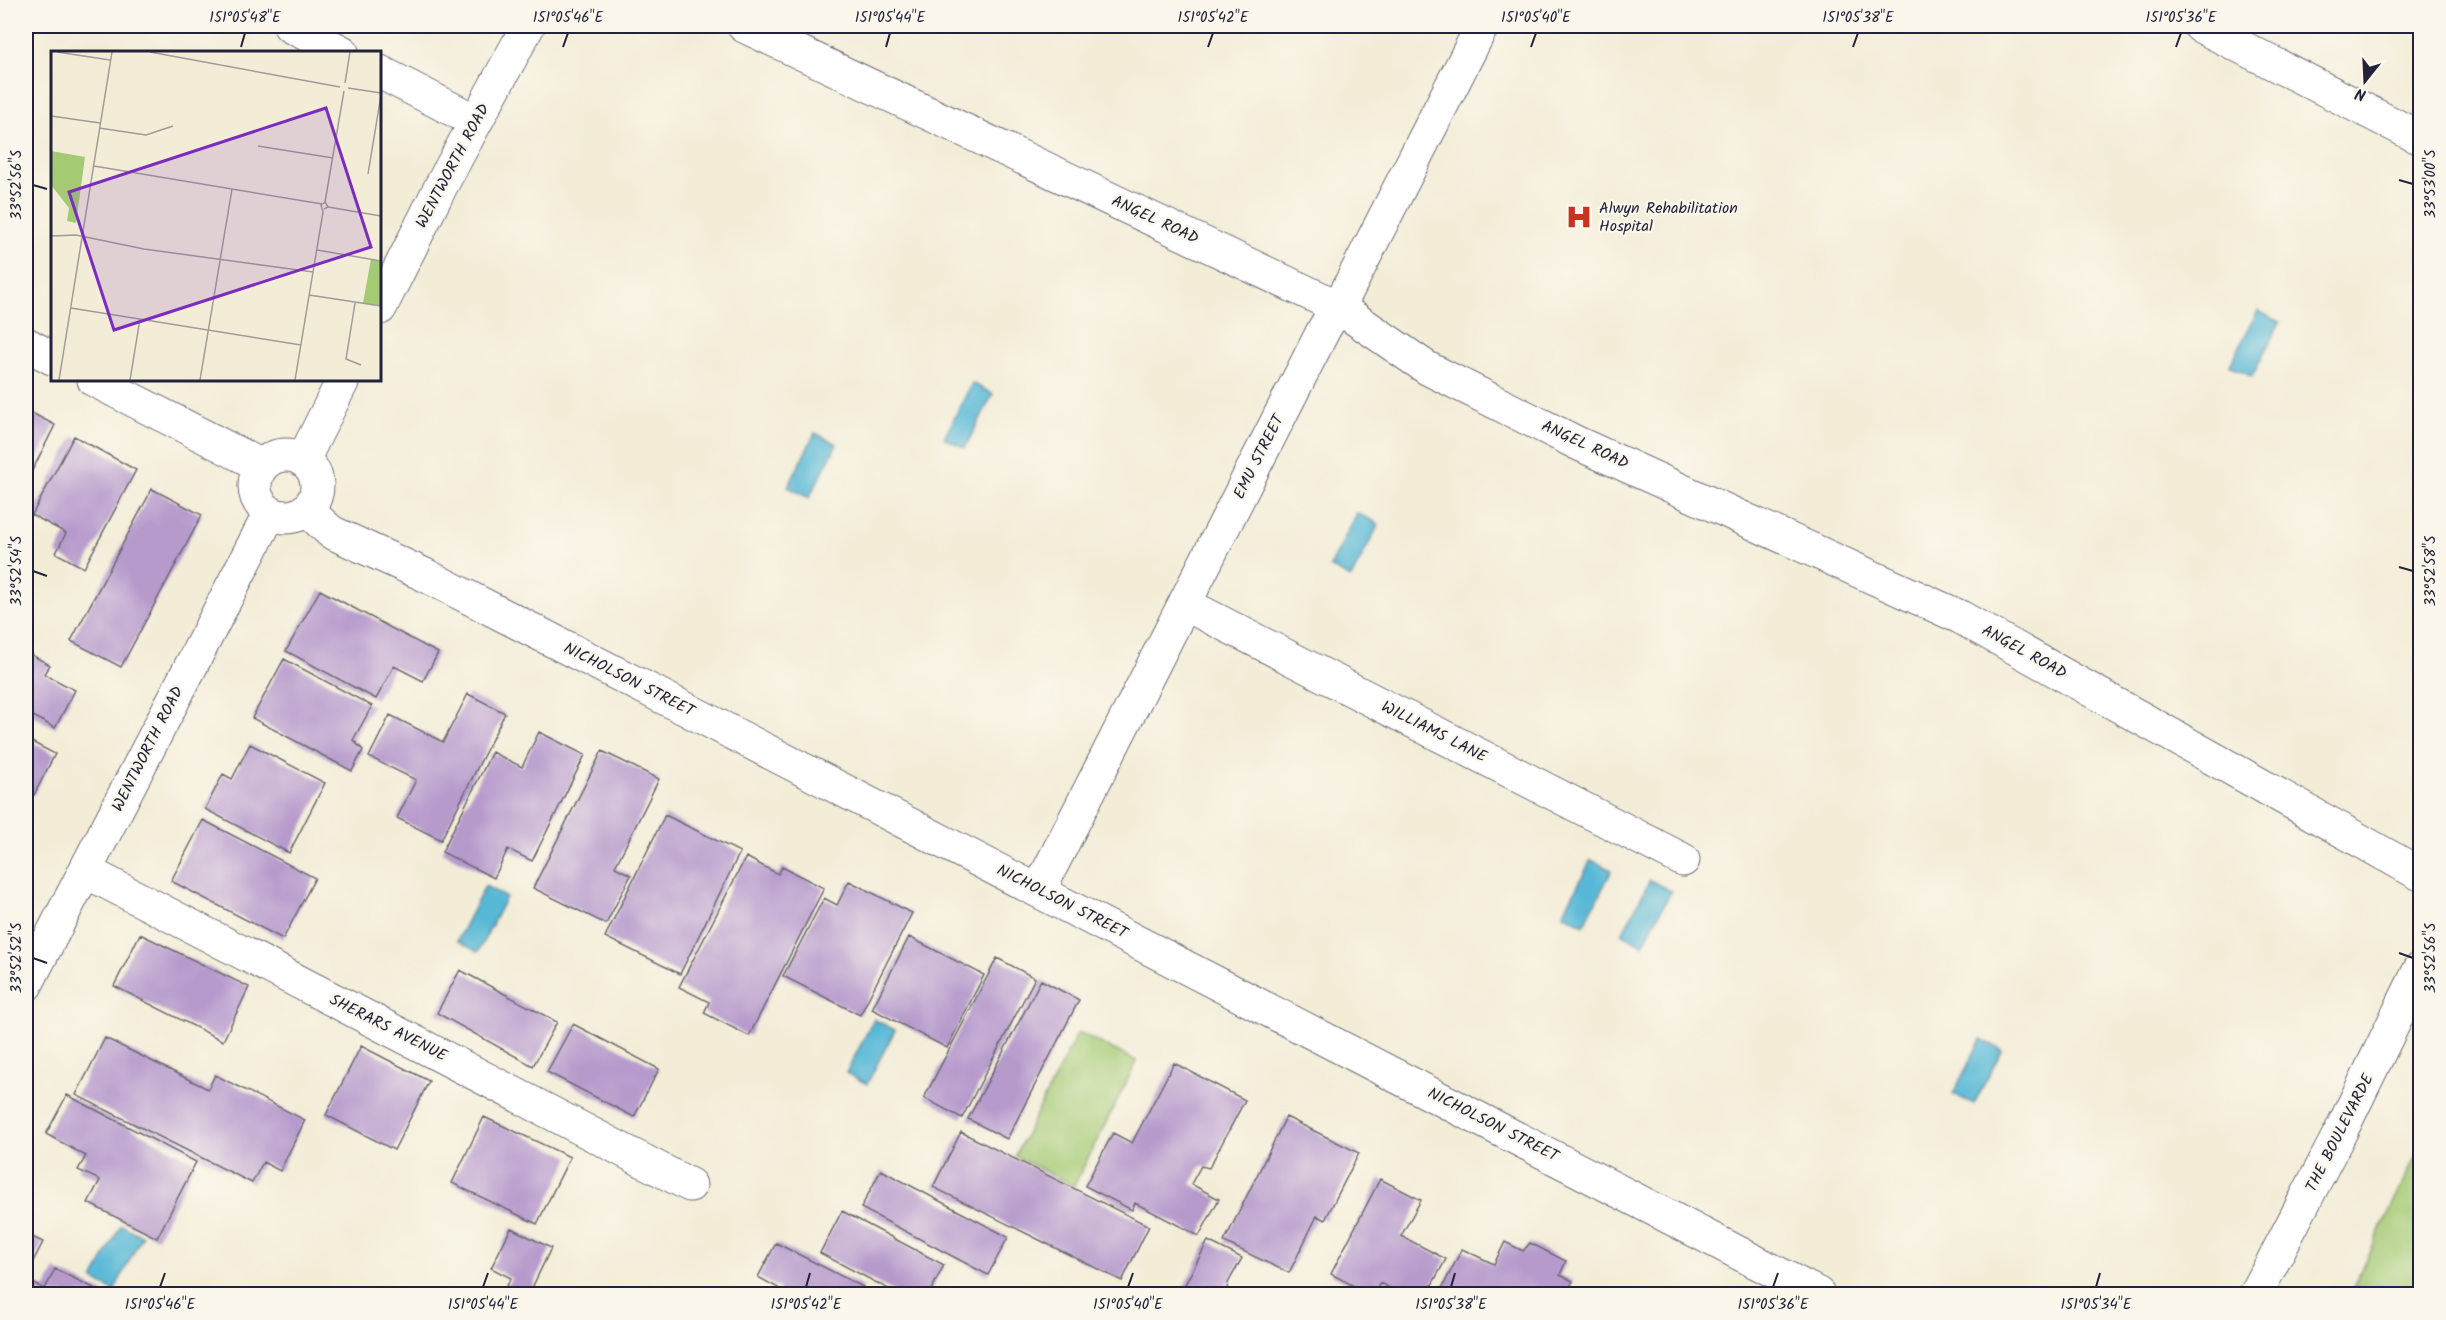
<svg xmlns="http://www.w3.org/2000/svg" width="2446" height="1320" font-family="Kalam,sans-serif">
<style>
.green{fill:#a5ca74;stroke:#647658;stroke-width:1.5}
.water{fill:#57b8d6;stroke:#3c6d88;stroke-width:1.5}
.building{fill:#b69acc}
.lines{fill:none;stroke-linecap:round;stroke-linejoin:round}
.minor-casing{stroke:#6b6972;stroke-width:35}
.major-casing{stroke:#6b6972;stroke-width:35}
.minor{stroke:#fff;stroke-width:33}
.major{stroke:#fff;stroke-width:33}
.ticks{fill:none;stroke:#22223b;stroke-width:2}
.labels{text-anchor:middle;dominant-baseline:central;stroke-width:4.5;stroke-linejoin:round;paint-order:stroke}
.street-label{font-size:16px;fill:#22223b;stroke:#fbf7ec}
.poi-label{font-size:16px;fill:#22223b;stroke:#fbf7ec;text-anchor:start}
.inset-road{fill:none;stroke:#9f9c99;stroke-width:1.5}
.view{fill:#7b2cbf;fill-opacity:0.15;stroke:#7b2cbf;stroke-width:3}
.inset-edge{fill:none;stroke:#22223b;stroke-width:3}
.neatline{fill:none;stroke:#22223b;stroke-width:2}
.ticks-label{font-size:15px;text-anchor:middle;fill:#22223b}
</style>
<rect width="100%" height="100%" fill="#fbf7ec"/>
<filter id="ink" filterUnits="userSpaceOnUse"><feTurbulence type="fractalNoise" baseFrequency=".0167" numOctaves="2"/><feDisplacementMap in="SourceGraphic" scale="12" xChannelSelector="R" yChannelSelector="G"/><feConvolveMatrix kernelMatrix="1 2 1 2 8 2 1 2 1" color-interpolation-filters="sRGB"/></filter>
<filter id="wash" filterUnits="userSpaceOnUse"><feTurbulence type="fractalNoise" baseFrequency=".008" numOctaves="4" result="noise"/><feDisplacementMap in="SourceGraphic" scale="24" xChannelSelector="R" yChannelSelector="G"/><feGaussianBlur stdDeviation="1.35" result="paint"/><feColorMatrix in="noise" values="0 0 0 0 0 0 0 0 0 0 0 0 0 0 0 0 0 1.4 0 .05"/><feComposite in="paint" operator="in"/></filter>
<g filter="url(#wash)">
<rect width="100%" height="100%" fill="#f3edd8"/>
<!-- green -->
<path class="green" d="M1078 1032 1137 1061 1074 1186 1015 1156Z
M2420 1147V1294H2350Z"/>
<!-- water -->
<path class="water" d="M2258 311 2280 322 2252 377 2230 365Z
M972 383 993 394 965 448 944 438Z
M815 433 837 444 809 498 788 487Z
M1357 513 1379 524 1351 578 1330 567Z
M1591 860 1612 870 1584 925 1563 914Z
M1650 880 1671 891 1643 945 1622 934Z
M485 886 506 897 478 952 457 941Z
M874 1019 895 1030 867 1084 846 1073Z
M1981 1039 2002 1050 1974 1104 1953 1094Z
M121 1225 142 1236 114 1291 93 1280Z"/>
<g id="blocks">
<!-- building -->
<path class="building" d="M26 410 55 425 26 483Z
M74 436 136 470 84 568 56 553 66 533 32 515Z
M152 489 202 515 121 667 71 641Z
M320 590 438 653 423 681 394 666 376 699 286 651Z
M26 652 50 665 44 674 75 690 55 728 26 712Z
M284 659 372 706 353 740 363 750 352 771 252 718Z
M468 694 505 713 441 840 397 818 416 780 369 757 390 715 443 742Z
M539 732 585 755 532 861 508 849 494 878 442 852 492 752 522 767Z
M26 739 55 754 34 795 26 791Z
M250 744 325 783 289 853 205 809 223 774 232 779Z
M602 751 659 779 615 867 631 875 606 924 533 888Z
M665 815 740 852 680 974 605 937Z
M203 820 315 878 283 939 171 881Z
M746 857 778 874 782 867 824 888 749 1036 704 1013 709 1002 679 987Z
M849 881 912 913 860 1015 783 976 824 898 837 905Z
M140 934 249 987 223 1041 114 986Z
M909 937 984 975 947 1048 872 1009Z
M997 958 1035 978 962 1118 924 1098Z
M460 970 557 1022 533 1066 437 1013Z
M1041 980 1079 1000 1007 1139 968 1119Z
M573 1024 659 1069 634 1117 547 1072Z
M105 1038 208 1089 215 1075 305 1120 280 1171 263 1162 252 1183 76 1095Z
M361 1046 429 1081 394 1150 326 1115Z
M1174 1063 1245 1100 1209 1168 1201 1166 1191 1184 1219 1199 1199 1236 1135 1203 1132 1210 1085 1186 1113 1133 1132 1143Z
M67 1095 196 1162 157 1238 88 1203 100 1180 78 1170 86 1156 46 1134Z
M484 1117 570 1157 537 1224 452 1183Z
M1286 1117 1359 1153 1325 1220 1317 1216 1289 1273 1224 1242Z
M961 1132 1149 1226 1122 1281 933 1187Z
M881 1170 1008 1237 988 1275 861 1208Z
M1380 1179 1421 1200 1401 1236 1446 1259 1427 1294H1402L1380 1283 1374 1294H1369L1331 1274Z
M842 1211 944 1265 929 1294H898L820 1253Z
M511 1228 551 1248 532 1288 545 1294H502L511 1278 491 1268Z
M26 1234 43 1242 26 1275Z
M1208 1241 1242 1258 1228 1283 1226 1294H1180Z
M1505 1242 1523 1251 1530 1243 1566 1261 1560 1275 1573 1281 1566 1294H1439L1462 1249 1494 1264Z
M776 1243 863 1287 859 1294H777L780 1289 758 1277Z
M55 1269 106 1294H26V1280L45 1289Z"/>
</g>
</g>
<g filter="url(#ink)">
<use href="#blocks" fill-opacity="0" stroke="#6b6972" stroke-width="1.5"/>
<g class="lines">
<!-- minor casing -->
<g class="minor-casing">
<path id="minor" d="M290 26 342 52
M744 26 1338 307 1427 368 1577 443 1960 617 2420 874
M2200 26 2420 138
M380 72 475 121
M380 308 441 186 528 26
M26 344 52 358
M94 380 262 466
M255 486a31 31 0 1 1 62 0a31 31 0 1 1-62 0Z
M303 460 343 380
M307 510 331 532 425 575 686 709 1818 1294
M1185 604 1683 860
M85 871 690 1185
M1039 890 1324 329 1346 293 1482 26
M26 985 270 513"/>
</g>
<!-- major casing -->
<g class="major-casing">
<path id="major" d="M2256 1294 2341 1131 2420 969"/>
</g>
<!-- minor -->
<use href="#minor" class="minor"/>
<!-- major -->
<use href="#major" class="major"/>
</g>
</g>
<!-- ticks -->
<path class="ticks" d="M241 47 245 33M563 47 568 33M886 47 890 33M1208 47 1213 33M1531 47 1536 33M1853 47 1858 33M2176 47 2181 33M2399 180 2413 184M33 185 47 189M2399 567 2413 571M33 571 47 576M2399 953 2413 958M33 958 47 963M160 1287 165 1273M483 1287 488 1273M806 1287 810 1273M1128 1287 1133 1273M1451 1287 1455 1273M1773 1287 1778 1273M2096 1287 2100 1273"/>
<!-- icons -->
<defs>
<g id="hospital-bare" transform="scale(2.07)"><path d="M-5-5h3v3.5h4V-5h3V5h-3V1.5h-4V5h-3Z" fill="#c8321e" stroke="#fbf7ec" stroke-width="2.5" paint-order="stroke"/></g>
</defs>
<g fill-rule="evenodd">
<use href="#hospital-bare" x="1579" y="217"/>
</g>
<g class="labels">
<!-- street labels -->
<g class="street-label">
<text transform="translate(453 166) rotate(-62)">WENTWORTH ROAD</text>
<text transform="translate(1155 220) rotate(25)">ANGEL ROAD</text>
<text transform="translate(1585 445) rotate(25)">ANGEL ROAD</text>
<text transform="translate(1259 457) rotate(-63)">EMU STREET</text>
<text transform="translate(2024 652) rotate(29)">ANGEL ROAD</text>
<text transform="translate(629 680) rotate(27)">NICHOLSON STREET</text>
<text transform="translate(1434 732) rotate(27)">WILLIAMS LANE</text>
<text transform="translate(148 749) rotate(-63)">WENTWORTH ROAD</text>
<text transform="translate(1062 902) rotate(27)">NICHOLSON STREET</text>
<text transform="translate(388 1028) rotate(27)">SHERARS AVENUE</text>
<text transform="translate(1493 1125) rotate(27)">NICHOLSON STREET</text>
<text transform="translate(2340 1133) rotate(-63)">THE BOULEVARDE</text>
</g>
<!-- poi labels -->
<g class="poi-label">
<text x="1599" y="208">Alwyn Rehabilitation<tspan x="1599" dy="18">Hospital</tspan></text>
</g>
</g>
<!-- overview -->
<g transform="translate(51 51)">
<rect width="330" height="330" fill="#f3edd8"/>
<path d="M0 100 34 106 25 172 16 170 18 157 0 134ZM320 208 330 210V255L312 252Z" fill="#a5ca74"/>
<path class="inset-road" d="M6 1 59 9M99 1 289 36M294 32 299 1M297 37 330 42M0 65 49 72M48 77 95 84 122 75M207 95 282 107M43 115 271 153M317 123 330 44M274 151 293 40M277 156 330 165M0 185 25 184 93 198 262 221M266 199 330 210M258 244 330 255M304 252 295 308 310 314M20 257 250 294M8 329 61 1M79 329 89 268M149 329 181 138M244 329 272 161 270 154 274 151 277 156 273 158"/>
<path class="view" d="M275 57 320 196 63 279 18 141Z"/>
<rect width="330" height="330" class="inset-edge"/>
</g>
<!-- margin -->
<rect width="2446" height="1320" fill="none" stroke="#fbf7ec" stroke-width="66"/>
<!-- north arrow -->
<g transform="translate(2365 81) rotate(198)" stroke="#fbf7ec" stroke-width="4.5" paint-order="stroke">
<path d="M0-4.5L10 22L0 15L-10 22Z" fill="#22223b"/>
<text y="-9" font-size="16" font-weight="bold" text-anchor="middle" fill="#22223b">N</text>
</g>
<rect x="33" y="33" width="2380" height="1254" class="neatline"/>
<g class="ticks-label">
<text x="245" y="22">151°05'48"E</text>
<text x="568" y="22">151°05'46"E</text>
<text x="890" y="22">151°05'44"E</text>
<text x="1213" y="22">151°05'42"E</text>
<text x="1536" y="22">151°05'40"E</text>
<text x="1858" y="22">151°05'38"E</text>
<text x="2181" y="22">151°05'36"E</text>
<text transform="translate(2430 184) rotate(-90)" y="5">33°53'00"S</text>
<text transform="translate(16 185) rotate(-90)" y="5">33°52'56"S</text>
<text transform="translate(2430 571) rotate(-90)" y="5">33°52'58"S</text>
<text transform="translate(16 571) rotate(-90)" y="5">33°52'54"S</text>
<text transform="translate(2430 958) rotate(-90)" y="5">33°52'56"S</text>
<text transform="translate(16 958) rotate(-90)" y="5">33°52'52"S</text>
<text x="160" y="1309">151°05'46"E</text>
<text x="483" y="1309">151°05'44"E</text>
<text x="806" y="1309">151°05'42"E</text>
<text x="1128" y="1309">151°05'40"E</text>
<text x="1451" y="1309">151°05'38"E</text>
<text x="1773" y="1309">151°05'36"E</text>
<text x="2096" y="1309">151°05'34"E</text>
</g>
</svg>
